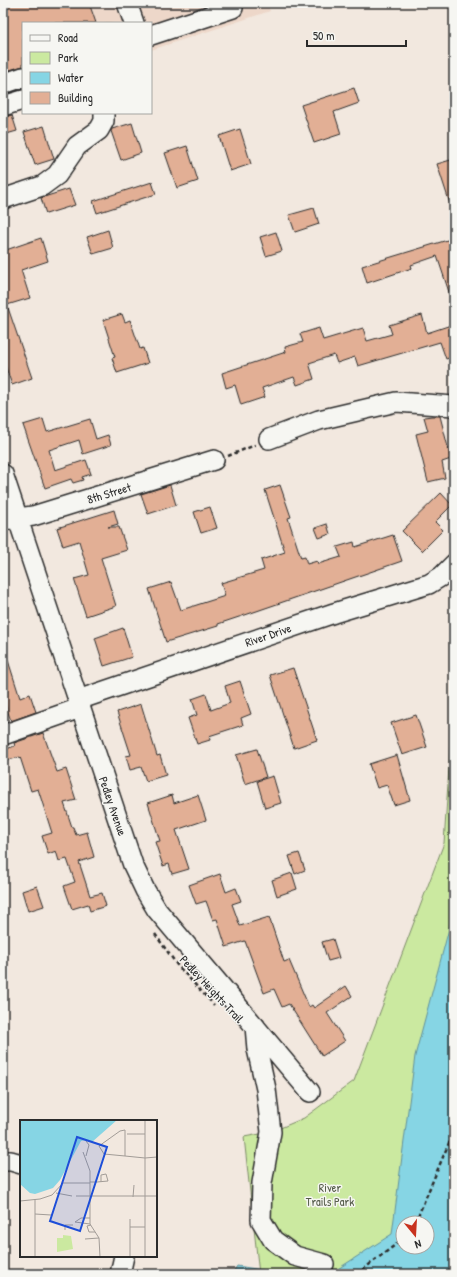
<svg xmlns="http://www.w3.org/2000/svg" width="457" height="1277" font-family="'Patrick Hand',sans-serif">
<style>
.built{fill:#edd7c9}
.green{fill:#cbe9a0;stroke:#7b8a66;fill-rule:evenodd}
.water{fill:#86d5e4;stroke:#62919a;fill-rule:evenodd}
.building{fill:#e2af95;stroke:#2b2b2b}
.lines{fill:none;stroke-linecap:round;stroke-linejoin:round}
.minor-casing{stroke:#2b2b2b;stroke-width:22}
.path{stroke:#2b2b2b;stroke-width:2.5;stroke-dasharray:4 3;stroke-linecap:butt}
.minor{stroke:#f6f6f2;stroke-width:19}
.labels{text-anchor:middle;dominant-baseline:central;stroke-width:3;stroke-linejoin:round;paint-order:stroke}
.street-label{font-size:12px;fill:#2b2b2b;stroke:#f6f6f2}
.park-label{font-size:12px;fill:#535a48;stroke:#f6f6f2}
.inset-road{fill:none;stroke:#a29c97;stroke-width:1}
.view{fill:#1d4ed8;fill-opacity:0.15;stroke:#1d4ed8;stroke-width:2}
.inset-edge{fill:none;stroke:#2b2b2b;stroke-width:2}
</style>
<rect width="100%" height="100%" fill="#f2e8df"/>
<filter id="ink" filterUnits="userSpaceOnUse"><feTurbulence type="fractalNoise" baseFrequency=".025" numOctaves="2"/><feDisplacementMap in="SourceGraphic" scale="8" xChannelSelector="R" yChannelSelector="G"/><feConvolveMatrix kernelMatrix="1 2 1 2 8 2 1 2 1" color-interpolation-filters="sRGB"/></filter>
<g filter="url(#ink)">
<!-- built -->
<path class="built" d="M3 3H267L270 11 151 50V23H23V92L3 98Z"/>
<!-- green -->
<path class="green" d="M454 694V1274H259L244 1137 271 1132 304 1118 354 1081 444 843ZM403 1223H427V1247H403Z"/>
<!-- water -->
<path class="water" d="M454 910V1274H330L392 1234 415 1056ZM403 1223H427V1247H403Z
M237 1266 287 1274H232Z"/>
<!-- building -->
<path class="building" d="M3 3H89L96 23H23V66L3 72Z
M354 88 359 103 334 112 341 134 314 143 301 105Z
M12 115 17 131 3 135V117Z
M132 123 141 153 121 160 111 131 112 129Z
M44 126 54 159 35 165 24 132Z
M240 129 251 164 230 171 219 136Z
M187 146 198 181 177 188 165 153Z
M454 159V209L452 210 437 164Z
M152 182 156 194 97 213 93 201Z
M69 189 75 205 46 214 41 198Z
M314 208 319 224 295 232 289 215Z
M108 230 113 248 93 254 87 237Z
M276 232 282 251 266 256 260 237Z
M41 238 48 261 21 270 30 298 7 305 32 378 12 385 3 359V251Z
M454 238V301H452L437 256 411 265 412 268 367 283 362 266Z
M122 314 125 322 130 320 140 349 143 348 148 363 117 373 112 358 115 357 103 320Z
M422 315 427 333 454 324V356L446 359 440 342 358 366 355 357 337 363 334 355 309 363 314 379 297 385 294 377 262 388 265 397 241 405 235 385 226 388 222 373 286 352 285 347 303 342 300 334 319 328 323 340 363 328 367 341 392 334 389 325Z
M432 416H440L451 459 442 462 445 478 428 482 416 434 428 431 424 417Z
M43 419 47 432 90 419 96 439 108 435 111 445 83 454 79 440 49 450 55 470 86 460 91 474 82 477 83 480 73 483 71 479 45 488 23 425Z
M170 485 176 505 148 514 141 494Z
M280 485 291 517 288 518 301 558 305 557 307 564 317 561 318 564 341 557 337 547 354 542 355 547 393 535 402 561 248 614 218 624V626L166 642 149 589 171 582 181 610 225 596 221 583 264 570 261 560 285 552 265 490Z
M441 493 452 505 435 522 443 530 422 551 402 531Z
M210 507 217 528 201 533 194 512Z
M114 510 118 524 108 527H119L127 550 101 558 116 606 86 616 74 579 89 575 79 541 63 546 57 528Z
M327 524 330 534 319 538 315 528Z
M123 628 132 657 104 666 95 638Z
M5 651 20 698 30 694 36 712 11 721 3 698V652Z
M293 668 317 740 294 748 270 675Z
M240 681 251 714 241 718 243 725 209 736 210 740 197 744 188 718 197 715 192 699 206 694 211 710 230 703 225 686Z
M141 704 157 756 160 755 166 775 146 781 141 767 130 770 126 756 131 755 117 712Z
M416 715 427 747 402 755 391 723Z
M43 733 57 772 66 769 76 800 64 803 72 827H73L76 835 87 832 94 857 79 862 90 896 102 893 106 906 90 911 88 904 72 909 64 886 75 882 67 859 59 861 56 851 48 854 42 836 52 833 38 789 31 791 20 757 5 761 3 755V750L15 746 14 743Z
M257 749 266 777 245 784 236 755Z
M397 755 410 800 394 805 387 785 377 788 369 764Z
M273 776 281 803 265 808 257 781Z
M172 795 174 803 198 795 206 820 176 830 189 869 172 874 169 864 163 866 155 842 160 841 148 803Z
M299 853 305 870 295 874 289 856Z
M292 873 297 889 277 896 272 880Z
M220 874 226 892 236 888 241 901 232 904 240 926 269 917 284 962 289 960 309 1007 312 1005 314 1008 346 986 352 996 327 1013 345 1041 322 1056 289 1004 282 1007 274 989 264 993 245 941 226 947 217 919 213 920 206 901 196 904 189 885Z
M37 886 44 906 28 911 22 891Z
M333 939 339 958 328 961 322 942Z"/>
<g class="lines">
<!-- minor casing -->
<g class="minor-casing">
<path id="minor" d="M127 3 134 23
M151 35 233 8 232 3
M3 84 23 77
M3 106 23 100
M3 199 42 186 57 175 77 146 99 130 104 121V113
M269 439 319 420 396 402 454 406
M3 474 133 865 145 890 157 910 310 1092
M3 520 33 516 214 460
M78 700 334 613 429 584 442 576 454 564
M3 735 80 708
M255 1026 257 1049 266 1089 271 1132 262 1183 261 1220 273 1240 295 1256 324 1264
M3 1161H11L21 1164
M120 1274 124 1256"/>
</g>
<!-- path -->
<path class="path" d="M228 456 255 445
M451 550 454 541
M155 934 177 965 214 1005
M415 1223 454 1131
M357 1274 403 1239"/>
<!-- minor -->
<use href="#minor" class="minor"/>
</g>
</g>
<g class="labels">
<!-- street labels -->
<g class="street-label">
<text transform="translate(109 493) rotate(-17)">8th Street</text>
<text transform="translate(268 635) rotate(-19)">River Drive</text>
<text transform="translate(113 806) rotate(71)">Pedley Avenue</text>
<text transform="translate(212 989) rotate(47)">Pedley Heights Trail</text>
</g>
<!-- park labels -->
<g class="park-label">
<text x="330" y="1187">River<tspan x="330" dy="14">Trails Park</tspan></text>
</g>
</g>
<!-- overview -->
<g transform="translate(20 1120)">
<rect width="137" height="137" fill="#f2e8df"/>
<path d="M43 115 51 116 53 129 37 132V118H43Z" fill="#cbe9a0"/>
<path d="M0 0H97L72 22 66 20 61 21 40 60 33 68 15 74 10 73 0 64Z" fill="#86d5e4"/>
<path class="inset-road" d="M107 14H125M63 32 70 51V104L79 118 80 137M66 36 69 25 66 21M105 36 84 34 79 26 100 11 105 10V36L125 38V0M125 38V137M125 38 137 37M70 62H77L88 61 86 54 81 55V62M36 73 52 76M56 76H137M113 77 114 65M15 79V137M0 81 20 79 32 75 43 63H70M15 94 31 95M70 98H61L55 102 70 104M71 105 67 106 69 112H75M110 107H125M45 110V105H53M65 119 79 118M110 137V99"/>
<path class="view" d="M57 17 87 27 60 111 30 101Z"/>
<rect width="137" height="137" class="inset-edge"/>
</g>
<!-- margin -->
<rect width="457" height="1277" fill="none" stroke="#f6f6f2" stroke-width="16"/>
<rect x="8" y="8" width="441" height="1261" fill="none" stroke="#2b2b2b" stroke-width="1.5" filter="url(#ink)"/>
<!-- legend -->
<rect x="22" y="22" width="130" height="92" fill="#f6f6f2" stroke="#a5a5a2"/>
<rect x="30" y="35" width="20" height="6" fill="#f6f6f2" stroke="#a5a5a2"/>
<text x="58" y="42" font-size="12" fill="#2b2b2b">Road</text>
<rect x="30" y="52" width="20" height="12" fill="#cbe9a0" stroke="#a5a5a2"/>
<text x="58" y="62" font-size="12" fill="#2b2b2b">Park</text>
<rect x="30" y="72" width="20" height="12" fill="#86d5e4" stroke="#a5a5a2"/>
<text x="58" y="82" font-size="12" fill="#2b2b2b">Water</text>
<rect x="30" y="92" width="20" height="12" fill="#e2af95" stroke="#a5a5a2"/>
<text x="58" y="102" font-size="12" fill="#2b2b2b">Building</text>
<!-- north arrow -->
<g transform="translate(415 1235) rotate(162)"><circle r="19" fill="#f6f6f2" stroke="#a5a5a2"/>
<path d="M0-3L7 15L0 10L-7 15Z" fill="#c8321e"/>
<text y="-6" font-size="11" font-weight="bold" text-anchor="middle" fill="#2b2b2b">N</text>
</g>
<!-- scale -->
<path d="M307 40v6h99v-6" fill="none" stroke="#2b2b2b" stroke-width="2"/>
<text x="313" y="40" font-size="12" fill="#2b2b2b" stroke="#f6f6f2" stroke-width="3" paint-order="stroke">50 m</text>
</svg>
